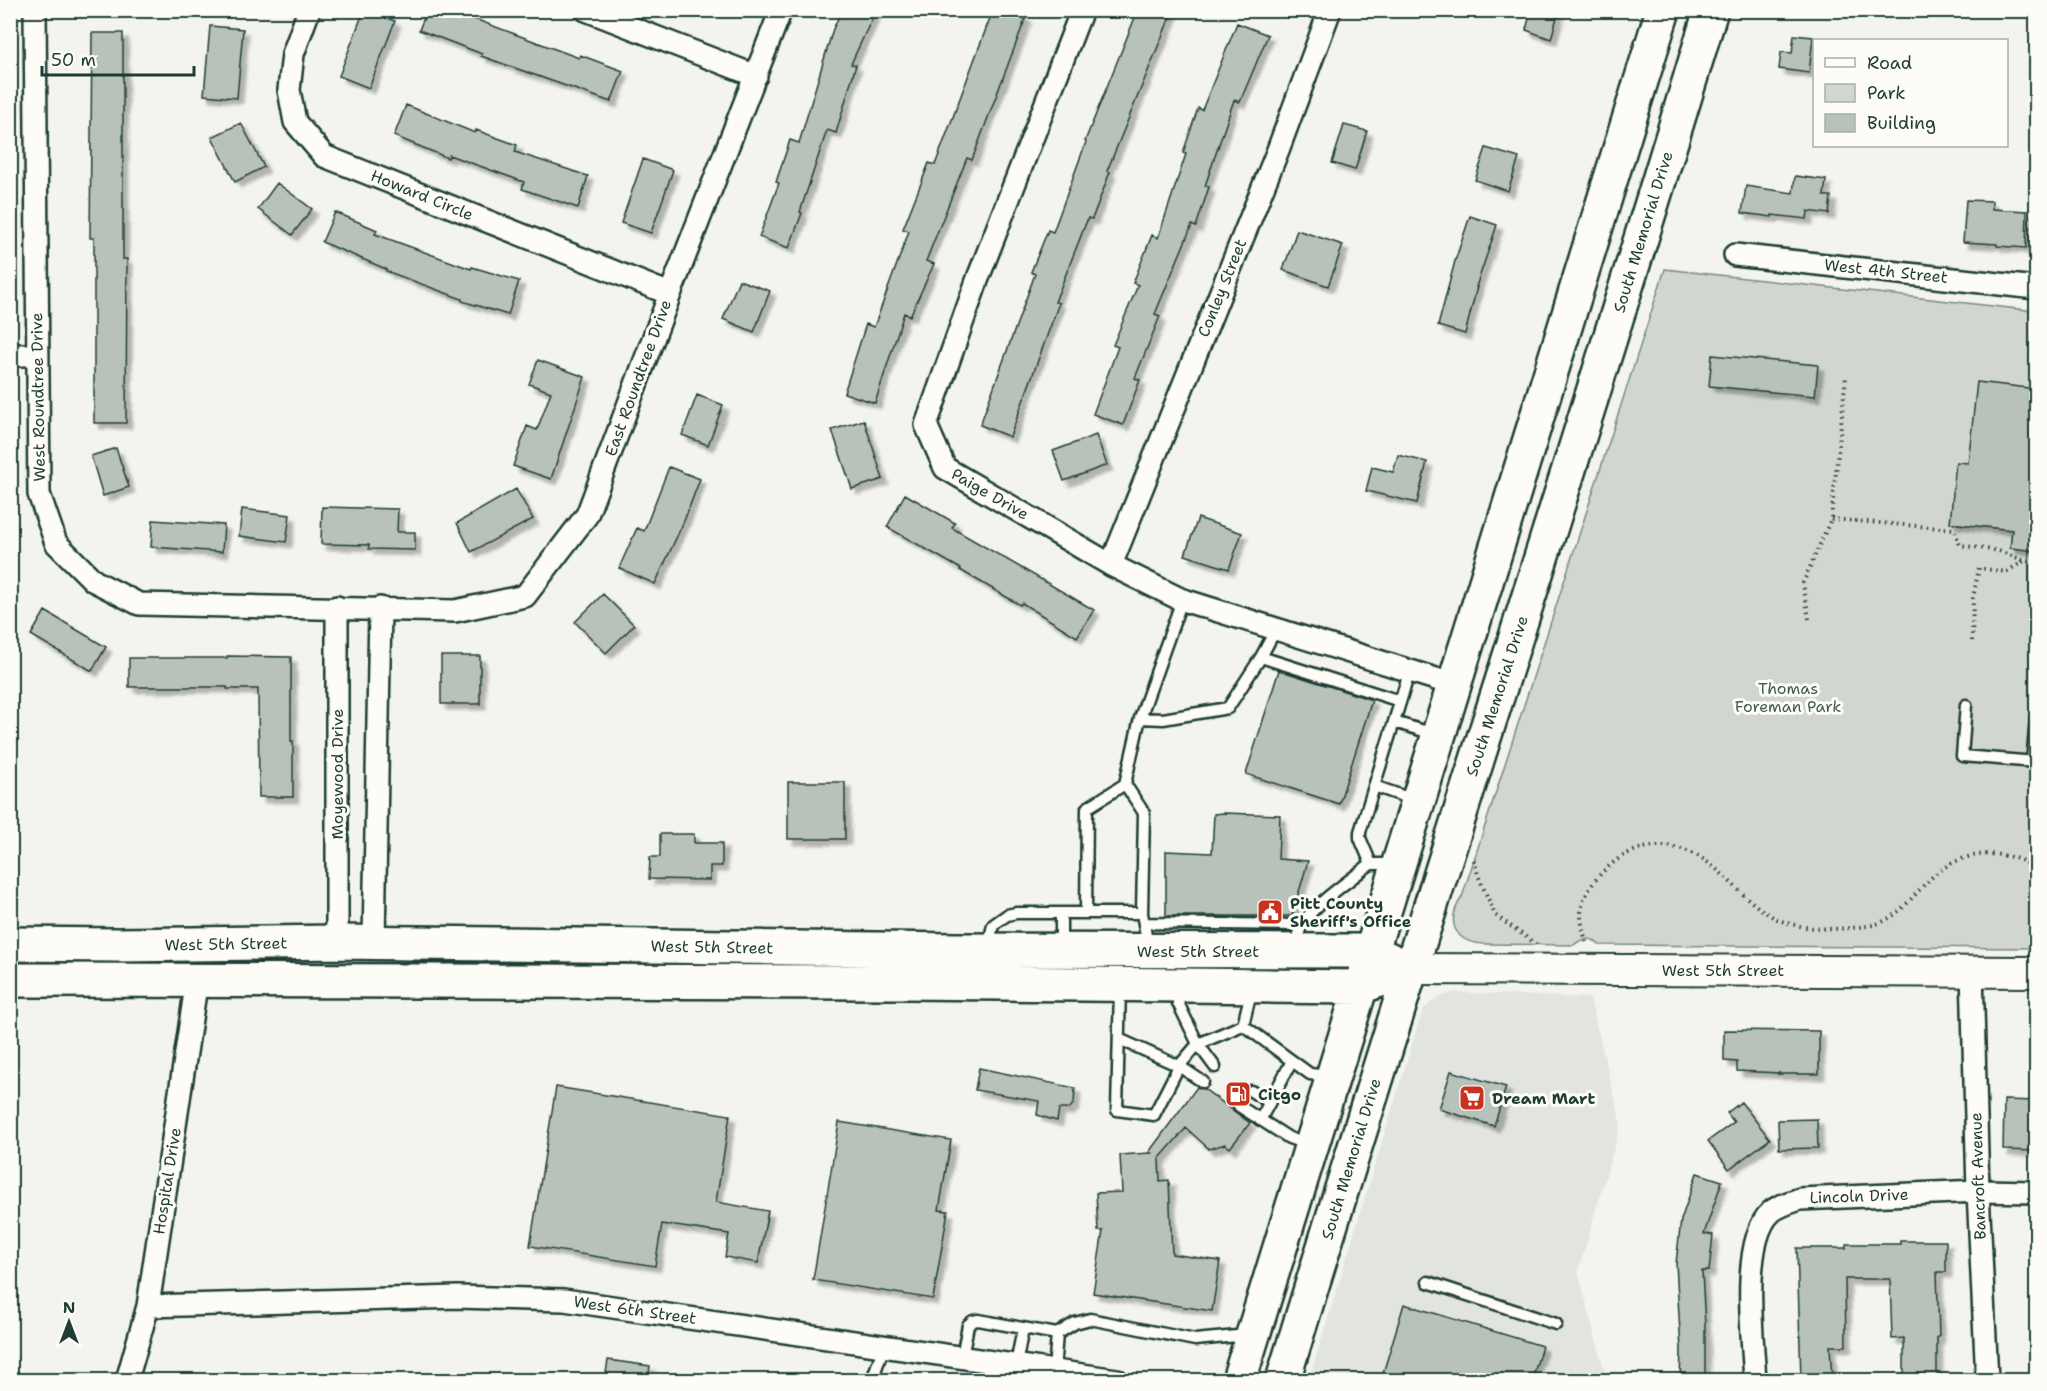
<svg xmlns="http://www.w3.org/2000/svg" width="2047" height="1391" font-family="'Shantell Sans',sans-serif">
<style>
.built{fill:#e2e5df}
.green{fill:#d1d6d1;stroke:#788a82;stroke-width:1.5}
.building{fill:#b9c1bb;stroke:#1f3d34;stroke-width:1.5;filter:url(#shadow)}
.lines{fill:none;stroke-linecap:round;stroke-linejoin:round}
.service-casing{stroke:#1f3d34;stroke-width:15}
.minor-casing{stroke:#1f3d34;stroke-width:26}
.secondary-casing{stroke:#1f3d34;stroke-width:34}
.primary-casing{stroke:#1f3d34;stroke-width:38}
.path{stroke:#1f3d34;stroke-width:4;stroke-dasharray:1.5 4.5;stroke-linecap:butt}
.service{stroke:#fdfcf7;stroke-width:10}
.minor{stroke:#fdfcf7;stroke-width:21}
.secondary{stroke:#fdfcf7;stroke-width:30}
.primary{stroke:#fdfcf7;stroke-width:33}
.labels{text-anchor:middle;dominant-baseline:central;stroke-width:6;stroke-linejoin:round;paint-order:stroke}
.street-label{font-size:16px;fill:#1f3d34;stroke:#fdfcf7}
.park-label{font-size:16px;fill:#435c53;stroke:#fdfcf7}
.poi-label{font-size:16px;font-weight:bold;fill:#1f3d34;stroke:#fdfcf7;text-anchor:start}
</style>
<defs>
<filter id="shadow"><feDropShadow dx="5.5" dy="5.5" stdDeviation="1.5" flood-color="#0004"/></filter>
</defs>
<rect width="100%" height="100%" fill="#f4f4ef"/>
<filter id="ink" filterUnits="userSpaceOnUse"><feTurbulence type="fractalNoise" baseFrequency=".0167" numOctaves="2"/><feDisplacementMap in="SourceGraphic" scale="12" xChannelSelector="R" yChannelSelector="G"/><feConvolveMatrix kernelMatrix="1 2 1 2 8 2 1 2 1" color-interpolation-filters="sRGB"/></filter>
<g filter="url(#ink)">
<!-- built -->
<path class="built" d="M1455 992 1590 998 1621 1124 1578 1272 1607 1380H1309L1420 1018 1424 1009 1432 1001 1442 996Z"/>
<!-- green -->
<path class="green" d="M1665 269 2036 311V948L1599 945C1592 936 1582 938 1574 945L1485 944C1454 943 1445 922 1462 897Z"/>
<!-- building -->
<path class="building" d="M364 10 395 21 369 88 339 76Z
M427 10H464L474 14 472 18 579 58 580 55 623 71 611 102 481 56 482 54 419 30Z
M842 10H876L851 64 856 65 836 133 827 130 800 212 802 213 789 248 759 237 779 183 776 182 790 140 799 143 833 29Z
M993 10H1007L1026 17 972 160 967 158 926 261 934 264 910 316 904 313 875 403 844 393 866 324 874 327 909 231 903 229 929 163 935 165Z
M1138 10H1173L1107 171 1110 172 1092 219 1088 218 1055 302 1059 303 1010 437 980 425 1035 274 1031 272 1048 230 1053 232 1086 142 1085 141Z
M1531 10H1559L1551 39 1526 30Z
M1237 23 1268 35 1240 102 1234 100 1205 186 1209 187 1196 227 1192 225 1155 314 1160 316 1135 378 1140 380 1123 425 1093 414 1118 347 1113 345 1138 285 1133 283 1152 235 1158 238 1186 154 1183 153 1198 108 1202 110Z
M210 26 243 29 237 98 204 95Z
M92 33H123V259H127L126 423H94V238H90Z
M1794 35 1813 37 1809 73 1779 69 1781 52 1792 53Z
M406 105 475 133 476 130 517 145 515 152 588 176 578 208 522 189 524 182 449 155 448 158 394 136Z
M241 123 264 167 235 182 212 137Z
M1344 125 1367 131 1355 170 1332 163Z
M1486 148 1519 158 1508 191 1475 180Z
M643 159 673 170 651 233 621 223Z
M1795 176 1826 180 1824 196H1831L1829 214 1808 211 1807 219 1772 215V217L1742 213 1746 186 1793 193Z
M277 183 312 209 292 235 258 209Z
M1966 200 1992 201V209L2027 211 2026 248 1997 246V244L1963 242Z
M335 212 377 230 375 234 471 269 472 267 519 281 508 315 462 301V299L386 271V269L322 242Z
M1470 216 1497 225 1476 287H1477L1465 334 1438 326 1455 261Z
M1297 230 1343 245 1328 286 1283 270Z
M739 280 770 291 754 332 723 319Z
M1712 355 1818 365 1815 396 1709 386Z
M538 360 585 377 551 479 513 466 527 426 537 430 551 392 529 384Z
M1977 382 2037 389V551L2010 548 2012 530 1950 523 1956 462 1968 463Z
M697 395 723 405 708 445 682 435Z
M864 420 883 479 852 489 832 430Z
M1096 435 1107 465 1064 481 1053 451Z
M116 448 129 487 103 496 91 456Z
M1398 455 1427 462 1417 503 1366 491 1372 467 1393 472Z
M669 467 700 479 684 521 655 584 619 568 637 528 644 531Z
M516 489 533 519 471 552 457 523Z
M905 494 955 523 952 528 1094 610 1077 637 1022 603 1020 605 960 570 961 569 887 527Z
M322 507 398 509 397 532H415V550L369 549V545L321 544Z
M242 509 290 515 286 542 239 536Z
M1198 518 1242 533 1229 569 1185 555Z
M153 520 224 525 222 552 151 547Z
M603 594 634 625 606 653 575 622Z
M45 611 106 647 92 671 31 635Z
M227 656 291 657V741H293V797H259L258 689H227V687H129V658H227Z
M441 656H480V704H441Z
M1279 670 1372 700 1339 804 1246 774Z
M788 782H845V839H788Z
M1224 813 1280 815 1278 859 1308 861 1292 916H1166V851L1212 853 1214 814Z
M660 834H694V843H722V866H710V880L649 879 650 857H660Z
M1724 1030 1819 1031V1074H1778L1779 1073 1737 1071V1062L1724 1061Z
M979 1068 1075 1088 1074 1103 1069 1109H1059L1057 1121 1037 1115 1039 1101 975 1090Z
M1451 1071 1506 1087 1494 1126 1439 1109Z
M556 1087 730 1115 716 1202 768 1211 758 1263 725 1257 729 1234 662 1224 655 1266 530 1246Z
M1197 1087 1204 1089 1250 1123 1230 1148 1225 1144 1209 1149 1186 1128 1159 1159 1160 1181 1169 1180 1172 1254 1220 1261 1212 1311 1093 1293 1103 1231H1098L1096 1193 1122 1192 1120 1155 1151 1153 1149 1152Z
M2004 1100 2037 1101V1151L2003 1150Z
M1741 1102 1770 1139 1729 1169 1708 1141 1734 1122 1727 1113Z
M1817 1119 1818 1148 1779 1149 1778 1120Z
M839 1122 951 1140 939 1210 948 1211 933 1299 813 1280Z
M1697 1173 1722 1181 1704 1234 1713 1235 1709 1271H1702L1705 1326V1380H1680L1681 1350 1676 1263 1681 1220Z
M1900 1241H1946V1272H1937L1939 1337H1937V1380H1904V1338L1892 1339 1890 1279H1845L1846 1346H1830L1832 1380H1801L1797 1248H1846V1244H1900Z
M1404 1304 1542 1346 1532 1380H1381Z
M608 1360 650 1366 648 1380H605Z"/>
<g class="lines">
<!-- service casing -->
<g class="service-casing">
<path id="service" d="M1182 600 1140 718 1163 719 1228 708 1261 657 1400 701
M1261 657 1276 629
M1966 705 1962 756 2036 762
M1140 718 1125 784 1144 813 1142 913
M1394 722 1437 735
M2032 762 2036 719
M1374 786 1414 800
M1371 864 1360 838V832L1410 670
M1086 913 1087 808 1125 784
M1144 923 1294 925 1300 927
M1299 933C1302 912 1348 882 1365 868L1371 864H1394
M988 947 993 925 1007 915 1016 913H1142L1148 947
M1061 948V913
M1178 988V1003L1198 1044 1215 1067
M1243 1025 1252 988
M1119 1039 1179 1066 1154 1115 1117 1110 1120 987
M1203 1082 1179 1066 1198 1044 1243 1025 1310 1074 1328 1076
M1251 1091 1269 1102
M1239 1106 1289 1138 1309 1145
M1260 1120 1292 1061
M1428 1282 1556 1324
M1057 1334 1075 1323 1090 1319 1195 1340 1237 1336 1249 1338
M962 1357 968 1325 973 1321 978 1320 1057 1334 1054 1371
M1016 1365 1023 1328
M872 1380 884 1346"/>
</g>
<!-- minor casing -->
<g class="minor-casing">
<path id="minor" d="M35 10 39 494 56 543 94 581 139 604 455 611 525 596 587 515 670 294 781 10
M309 10 293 54 289 90 295 122 324 156 670 294
M586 10 756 76
M1082 10 978 278 926 425 945 468 1111 565 1180 599 1455 685
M1735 255 2036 288
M10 355H38
M1111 565 1278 150 1330 10
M337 942V607
M374 942 380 608
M1972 971 1978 1191 1987 1380
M148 1306 458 1297 564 1300 1117 1380
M127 1380 148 1306 197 979
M1755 1380C1753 1341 1740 1241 1771 1212 1779 1205 1791 1202 1800 1199L1978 1191 2036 1192"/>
</g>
<!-- secondary casing -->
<g class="secondary-casing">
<path id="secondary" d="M1410 969 2036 972"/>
</g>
<!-- primary casing -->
<g class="primary-casing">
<path id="primary" d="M10 944 118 945 337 942 958 950 1342 951H1371L1390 960
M10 980 905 982 1360 987 1380 980
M1239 1380 1663 10
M1283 1380C1422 923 1573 469 1711 10"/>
</g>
<!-- path -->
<path class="path" d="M1831 519 1954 529 1960 545 1999 551 2025 561 2036 562
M1809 619 1803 583 1831 519 1846 377
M1972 641 1973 598 1979 568 2006 572 2024 561
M1474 860 1478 875 1495 915 1536 944
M1586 942C1584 933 1581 923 1581 915 1581 898 1595 878 1607 868 1621 855 1636 848 1655 846 1713 843 1732 897 1777 919 1803 931 1840 930 1867 926 1901 922 1917 886 1942 869 1971 849 2008 850 2036 868"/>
<!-- service -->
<use href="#service" class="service"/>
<!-- minor -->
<use href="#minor" class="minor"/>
<!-- secondary -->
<use href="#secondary" class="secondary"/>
<!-- primary -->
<use href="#primary" class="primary"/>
</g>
</g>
<!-- icons -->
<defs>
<g id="civic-square" transform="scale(1.35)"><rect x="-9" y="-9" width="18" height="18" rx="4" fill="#c8321e" stroke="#fdfcf7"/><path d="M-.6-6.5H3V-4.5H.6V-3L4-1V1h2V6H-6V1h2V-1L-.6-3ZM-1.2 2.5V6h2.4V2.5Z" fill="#fff"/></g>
<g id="fuel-square" transform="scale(1.35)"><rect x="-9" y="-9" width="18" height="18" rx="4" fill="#c8321e" stroke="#fdfcf7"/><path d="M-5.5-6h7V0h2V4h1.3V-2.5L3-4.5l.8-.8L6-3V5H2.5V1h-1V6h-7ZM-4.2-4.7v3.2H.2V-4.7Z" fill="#fff"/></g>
<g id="supermarket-square" transform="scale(1.35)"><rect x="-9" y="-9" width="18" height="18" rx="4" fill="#c8321e" stroke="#fdfcf7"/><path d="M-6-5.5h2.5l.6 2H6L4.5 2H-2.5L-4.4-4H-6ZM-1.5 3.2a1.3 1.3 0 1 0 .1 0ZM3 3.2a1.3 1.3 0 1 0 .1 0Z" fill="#fff"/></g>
</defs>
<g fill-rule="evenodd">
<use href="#civic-square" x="1270" y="912"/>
<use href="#fuel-square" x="1238" y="1094"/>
<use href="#supermarket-square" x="1472" y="1098"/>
</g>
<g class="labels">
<!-- street labels -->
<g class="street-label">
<text transform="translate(422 195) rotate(22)">Howard Circle</text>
<text transform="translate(1643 232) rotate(-73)">South Memorial Drive</text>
<text transform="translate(1886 271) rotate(6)">West 4th Street</text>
<text transform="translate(1222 288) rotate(-68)">Conley Street</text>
<text transform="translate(638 378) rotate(-70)">East Roundtree Drive</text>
<text transform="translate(38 397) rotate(-91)">West Roundtree Drive</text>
<text transform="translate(990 494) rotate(30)">Paige Drive</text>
<text transform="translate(1497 696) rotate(-72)">South Memorial Drive</text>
<text transform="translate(337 774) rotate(-90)">Moyewood Drive</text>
<text transform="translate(226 944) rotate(-1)">West 5th Street</text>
<text transform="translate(712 947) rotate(1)">West 5th Street</text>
<text x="1198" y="951">West 5th Street</text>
<text x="1723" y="970">West 5th Street</text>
<text transform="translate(1351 1159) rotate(-73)">South Memorial Drive</text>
<text transform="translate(1978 1176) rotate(-92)">Bancroft Avenue</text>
<text transform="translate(167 1181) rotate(-81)">Hospital Drive</text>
<text transform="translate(1859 1196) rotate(-2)">Lincoln Drive</text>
<text transform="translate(635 1310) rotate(8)">West 6th Street</text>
</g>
<!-- park labels -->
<g class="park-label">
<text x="1788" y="688">Thomas<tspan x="1788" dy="18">Foreman Park</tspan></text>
</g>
<!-- poi labels -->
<g class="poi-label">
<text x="1290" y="903">Pitt County<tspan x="1290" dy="18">Sheriff's Office</tspan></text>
<text x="1258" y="1094">Citgo</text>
<text x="1492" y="1098">Dream Mart</text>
</g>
</g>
<!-- margin -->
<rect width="2047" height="1391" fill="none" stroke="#fdfcf7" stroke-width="36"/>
<rect x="18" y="18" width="2011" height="1355" fill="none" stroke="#1f3d34" stroke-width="2" filter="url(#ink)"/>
<!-- legend -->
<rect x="1813" y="39" width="195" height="108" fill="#fdfcf7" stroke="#a4b0a9" stroke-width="1.5"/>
<rect x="1825" y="58" width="30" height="9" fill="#fdfcf7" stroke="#a4b0a9" stroke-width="1.5"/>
<text x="1867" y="69" font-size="18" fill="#1f3d34">Road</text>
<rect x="1825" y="84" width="30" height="18" fill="#d1d6d1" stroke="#a4b0a9" stroke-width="1.5"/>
<text x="1867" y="99" font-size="18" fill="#1f3d34">Park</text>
<rect x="1825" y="114" width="30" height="18" fill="#b9c1bb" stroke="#a4b0a9" stroke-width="1.5"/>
<text x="1867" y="129" font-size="18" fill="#1f3d34">Building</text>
<!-- north arrow -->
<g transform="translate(69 1322)" stroke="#fdfcf7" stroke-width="4.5" paint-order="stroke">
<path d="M0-4.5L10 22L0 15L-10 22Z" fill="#1f3d34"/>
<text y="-9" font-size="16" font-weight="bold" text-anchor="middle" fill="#1f3d34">N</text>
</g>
<!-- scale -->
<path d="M42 66v9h152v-9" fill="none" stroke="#1f3d34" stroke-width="3"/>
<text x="51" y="66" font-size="18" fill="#1f3d34" stroke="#fdfcf7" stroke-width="4.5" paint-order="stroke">50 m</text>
</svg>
